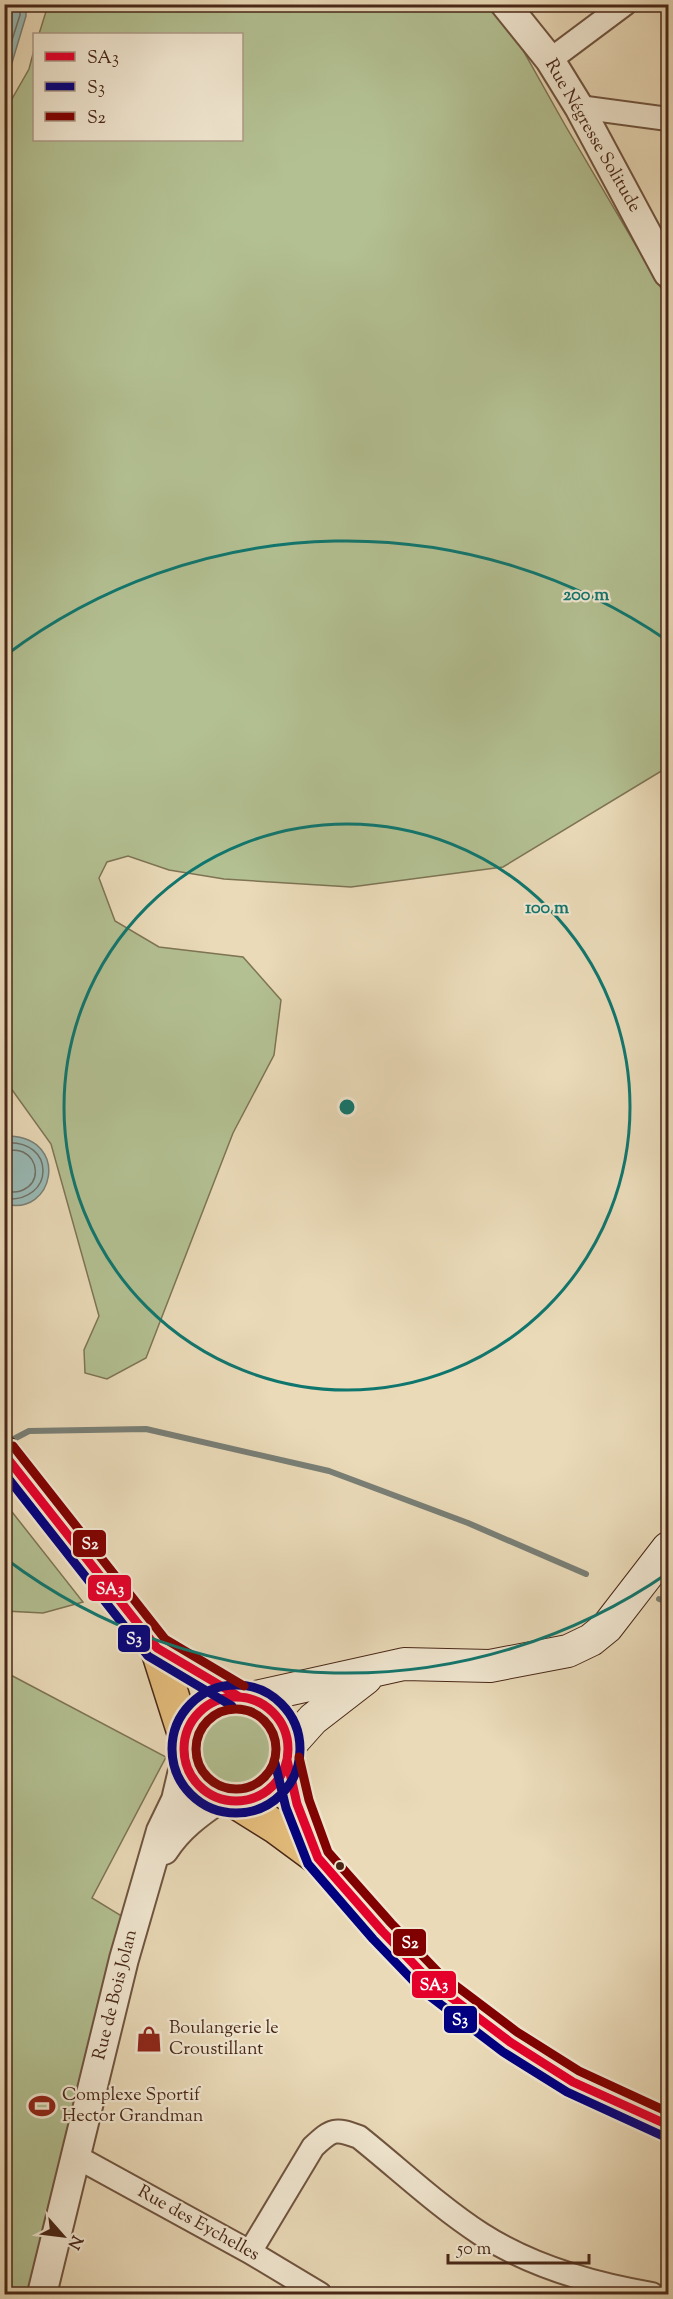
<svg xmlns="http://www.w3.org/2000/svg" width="673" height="2299" font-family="'Sorts Mill Goudy',serif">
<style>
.green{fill:#b3c092;stroke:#7e7454;stroke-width:1.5}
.water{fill:#99bab6;stroke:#797f76;stroke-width:1.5}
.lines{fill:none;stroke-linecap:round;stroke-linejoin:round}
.shore{stroke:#707066;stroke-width:1.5}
.stream{stroke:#797f76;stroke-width:6}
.minor-casing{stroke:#70543f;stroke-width:26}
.tertiary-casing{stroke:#70543f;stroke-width:32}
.secondary-casing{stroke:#482717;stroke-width:34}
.primary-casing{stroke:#482717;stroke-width:36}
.minor{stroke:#f1e7d1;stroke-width:22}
.tertiary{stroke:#f1e7d1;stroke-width:28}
.secondary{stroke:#f1e7d1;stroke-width:32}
.primary{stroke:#e5bd7c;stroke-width:33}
.bus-1-casing{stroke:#f1e7d1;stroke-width:14}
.bus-2-casing{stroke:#f1e7d1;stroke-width:14}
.bus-3-casing{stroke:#f1e7d1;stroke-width:14}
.bus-1{stroke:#e4002b;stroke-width:9}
.bus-2{stroke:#000080;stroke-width:9}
.bus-3{stroke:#800000;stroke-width:9}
.ring{fill:none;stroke:#0f766e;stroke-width:3}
.bus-dot{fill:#482717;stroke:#f1e7d1;stroke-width:2}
.labels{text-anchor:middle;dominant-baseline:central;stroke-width:4.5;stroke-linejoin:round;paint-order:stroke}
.street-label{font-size:18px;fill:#482717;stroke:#f1e7d1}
.poi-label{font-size:18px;fill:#482717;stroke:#f1e7d1;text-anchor:start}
.centre{fill:#0f766e;stroke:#f1e7d1;stroke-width:3}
.ring-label{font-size:18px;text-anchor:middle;font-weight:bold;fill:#0f766e;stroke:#f1e7d1;stroke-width:4.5;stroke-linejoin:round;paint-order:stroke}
.line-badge{stroke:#f1e7d1;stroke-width:2}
.badge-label{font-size:16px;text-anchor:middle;font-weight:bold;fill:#fff}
</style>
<rect width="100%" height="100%" fill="#eadab8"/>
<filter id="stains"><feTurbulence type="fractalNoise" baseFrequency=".00333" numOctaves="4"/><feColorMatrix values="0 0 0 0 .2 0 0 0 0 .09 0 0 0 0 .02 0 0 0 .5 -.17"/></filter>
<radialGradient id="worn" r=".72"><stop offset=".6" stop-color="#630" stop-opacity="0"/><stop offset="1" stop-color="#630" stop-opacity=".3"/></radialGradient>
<!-- green -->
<path class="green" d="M48 5H487L520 45 565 125 668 300V767L503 867 351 887 224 879 169 870 128 856 107 862 99 878 115 921 159 947 243 957 281 1000 274 1055 233 1133 146 1358 107 1379 85 1373 84 1350 99 1316 51 1144 5 1080 4 113 29 69 34 50V140H242V34H39Z
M4 1503H5L83 1602 43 1613 5 1611Z
M5 1672 166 1757 92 1898 125 1918 36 2294H5Z
M195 1750a41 41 0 1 1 82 0a41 41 0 1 1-82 0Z"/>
<!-- water -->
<path class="water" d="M5 4 26 5V16L5 86Z
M10 1136C70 1139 54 1217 5 1204V1138Z"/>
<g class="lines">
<!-- shore -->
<path class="shore" d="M4 65 20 15V4
M4 1143C56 1138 56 1203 4 1199
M4 1150C11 1150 17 1149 23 1152 39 1160 40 1182 23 1190 17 1193 11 1192 4 1191"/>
<!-- stream -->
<path class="stream" d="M6 1443 29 1431 146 1429 329 1471 468 1523 586 1574
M659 1599 668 1602"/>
<!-- minor casing -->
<g class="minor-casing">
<path id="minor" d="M550 60 625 4
M579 107 668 119
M75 2156 250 2252 320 2294
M250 2252 313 2147C332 2129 335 2128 359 2137 399 2169 438 2206 481 2234 531 2266 593 2284 652 2294"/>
</g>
<!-- tertiary casing -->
<g class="tertiary-casing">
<path id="tertiary" d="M505 4 550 60 579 107 668 273
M164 1850C178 1828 198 1813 219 1799
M42 2294 124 1959 161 1831 176 1800 185 1762"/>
</g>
<!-- secondary casing -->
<g class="secondary-casing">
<path id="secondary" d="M251 1698 404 1664 490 1666 568 1651 591 1640 607 1627 668 1548
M288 1747 313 1719 366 1678"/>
</g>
<!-- primary casing -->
<g class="primary-casing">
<path id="primary" d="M4 1453 157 1648 185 1736
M157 1648 238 1696
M184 1749a52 52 0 1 1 104 0a52 52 0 1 1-104 0Z
M287 1760 297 1804 318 1858
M236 1802 276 1827 318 1858 382 1931 431 1982 510 2042 573 2082 668 2125"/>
</g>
<!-- minor -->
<use href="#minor" class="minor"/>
<!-- tertiary -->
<use href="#tertiary" class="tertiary"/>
<!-- secondary -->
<use href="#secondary" class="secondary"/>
<!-- primary -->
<use href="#primary" class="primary"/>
<!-- bus-1 casing -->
<g class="bus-1-casing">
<path id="bus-1" d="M4 1454 157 1648 238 1696
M184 1749a52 52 0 1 1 104 0a52 52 0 1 1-104 0Z
M287 1760 297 1804 318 1858 382 1931 431 1982 510 2042 573 2082 668 2125"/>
</g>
<!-- bus-2 casing -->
<g class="bus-2-casing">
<path id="bus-2" d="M4 1473 148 1656 232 1706
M172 1749a64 64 0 1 1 128 0a64 64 0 1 1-128 0Z
M275 1763 286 1808 308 1864 373 1939 423 1991 503 2052 567 2092 663 2136"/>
</g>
<!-- bus-3 casing -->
<g class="bus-3-casing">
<path id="bus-3" d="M13 1446 165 1639 244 1686
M196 1749a40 40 0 1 1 80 0a40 40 0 1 1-80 0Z
M299 1757 309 1800 328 1852 391 1923 439 1973 517 2032 579 2071 668 2112"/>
</g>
<!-- bus-1 -->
<use href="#bus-1" class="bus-1"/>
<!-- bus-2 -->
<use href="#bus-2" class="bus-2"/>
<!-- bus-3 -->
<use href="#bus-3" class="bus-3"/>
</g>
<!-- distance rings -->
<g class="ring">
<circle cx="347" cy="1107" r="283"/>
<path d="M668 1573A566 566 0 0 1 6 1559M6 655A566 566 0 0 1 668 641"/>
</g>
<!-- icons -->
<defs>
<g id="shop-bare" transform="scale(2.07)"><path d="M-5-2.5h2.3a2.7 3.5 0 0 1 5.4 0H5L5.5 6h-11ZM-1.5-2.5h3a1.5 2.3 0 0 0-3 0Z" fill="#8f2418" stroke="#f1e7d1" stroke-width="2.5" paint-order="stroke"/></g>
<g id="stadium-bare" transform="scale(2.07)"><path d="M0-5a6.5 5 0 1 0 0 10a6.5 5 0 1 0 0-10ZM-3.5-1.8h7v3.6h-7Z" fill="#8f2418" stroke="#f1e7d1" stroke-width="2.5" paint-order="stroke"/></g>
</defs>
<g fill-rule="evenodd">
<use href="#shop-bare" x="149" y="2039"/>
<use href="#stadium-bare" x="42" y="2106"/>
</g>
<!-- markers -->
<circle class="bus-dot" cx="340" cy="1866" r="5"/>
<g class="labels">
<!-- street labels -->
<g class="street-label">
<text transform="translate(592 136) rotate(60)">Rue Négresse Solitude</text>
<text transform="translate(116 1995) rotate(-76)">Rue de Bois Jolan</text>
<text transform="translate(198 2224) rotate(29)">Rue des Eychelles</text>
</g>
<!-- poi labels -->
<g class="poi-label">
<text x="169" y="2029">Boulangerie le<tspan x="169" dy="21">Croustillant</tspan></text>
<text x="62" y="2096">Complexe Sportif<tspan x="62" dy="21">Hector Grandman</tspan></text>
</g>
</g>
<circle cx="347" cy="1107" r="9" class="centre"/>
<g class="ring-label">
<text x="586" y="600">200 m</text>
<text x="547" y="913">100 m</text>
</g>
<g class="line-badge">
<rect x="72" y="1529" width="35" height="29" rx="6" fill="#800000"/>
<rect x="87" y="1574" width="45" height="28" rx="6" fill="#e4002b"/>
<rect x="117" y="1624" width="34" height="29" rx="6" fill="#000080"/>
<rect x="392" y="1928" width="35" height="29" rx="6" fill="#800000"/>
<rect x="411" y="1970" width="46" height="29" rx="6" fill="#e4002b"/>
<rect x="443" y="2005" width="35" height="29" rx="6" fill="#000080"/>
</g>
<g class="badge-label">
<text x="90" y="1549">S2</text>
<text x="110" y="1594">SA3</text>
<text x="134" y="1644">S3</text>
<text x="410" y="1948">S2</text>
<text x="434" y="1990">SA3</text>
<text x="460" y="2025">S3</text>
</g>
<!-- margin -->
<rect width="673" height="2299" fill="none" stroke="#eadab8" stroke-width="24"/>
<rect x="6" y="6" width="661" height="2287" fill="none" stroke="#482717" stroke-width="3"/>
<rect x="12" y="12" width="649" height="2275" fill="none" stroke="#482717" stroke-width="1.5"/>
<!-- legend -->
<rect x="33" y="33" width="210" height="108" fill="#f1e7d1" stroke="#ad9a87" stroke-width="1.5"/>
<rect x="45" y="52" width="30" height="9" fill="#e4002b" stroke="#ad9a87" stroke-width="1.5"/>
<text x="87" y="63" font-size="18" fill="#482717">SA3</text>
<rect x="45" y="82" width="30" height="9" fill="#000080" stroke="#ad9a87" stroke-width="1.5"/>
<text x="87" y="93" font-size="18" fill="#482717">S3</text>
<rect x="45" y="112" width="30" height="9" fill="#800000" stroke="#ad9a87" stroke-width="1.5"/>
<text x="87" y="123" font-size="18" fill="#482717">S2</text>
<!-- north arrow -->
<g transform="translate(63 2236) rotate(118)" stroke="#f1e7d1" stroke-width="4.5" paint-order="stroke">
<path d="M0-4.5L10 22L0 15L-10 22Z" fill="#482717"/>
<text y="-9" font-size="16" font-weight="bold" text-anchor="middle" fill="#482717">N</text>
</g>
<!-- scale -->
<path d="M448 2254v9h141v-9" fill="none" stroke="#482717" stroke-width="3"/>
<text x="457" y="2254" font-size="18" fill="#482717" stroke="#f1e7d1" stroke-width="4.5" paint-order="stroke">50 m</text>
<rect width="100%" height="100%" filter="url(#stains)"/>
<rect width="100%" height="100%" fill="url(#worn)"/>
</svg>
